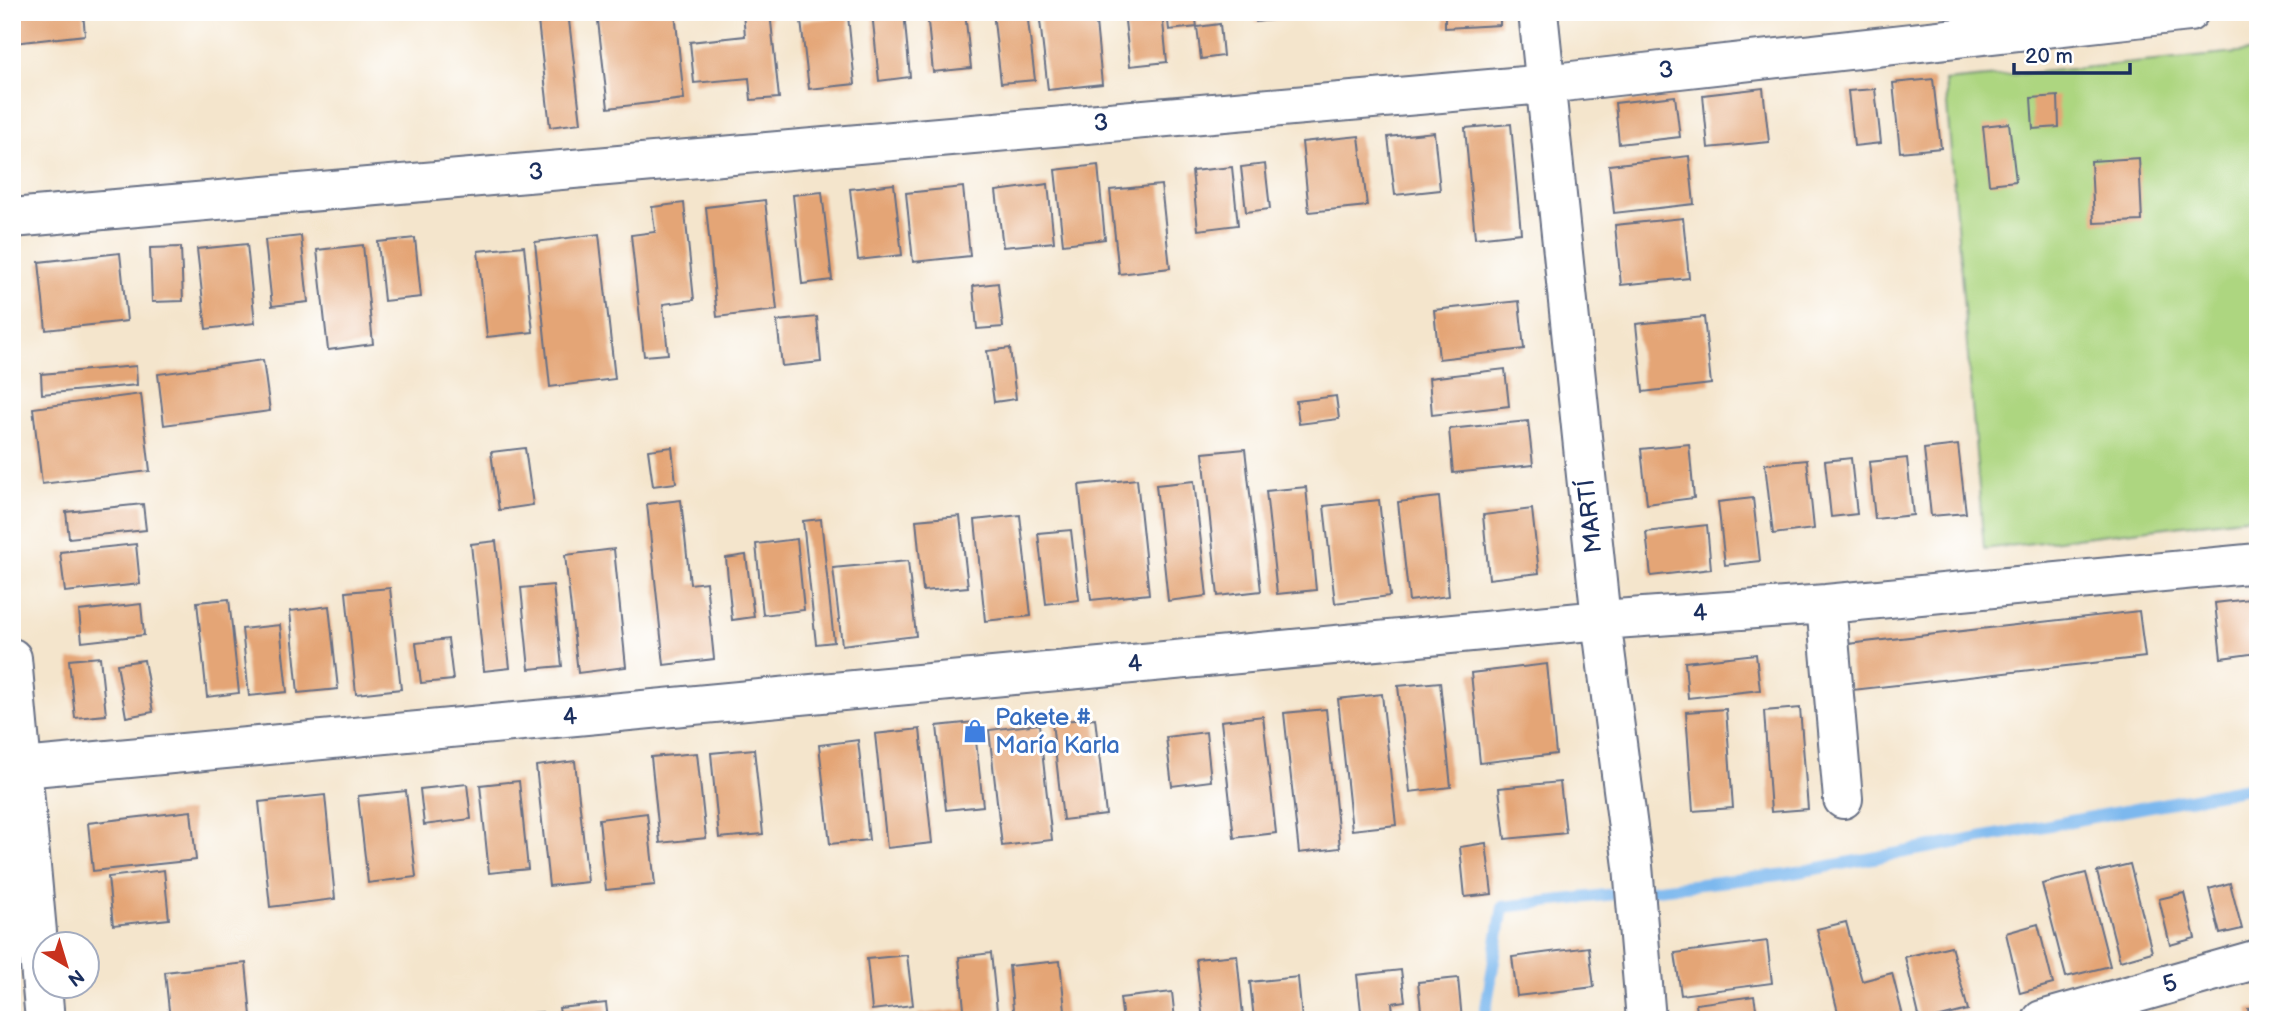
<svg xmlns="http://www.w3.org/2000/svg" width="2270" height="1032" font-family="'Balsamiq Sans',sans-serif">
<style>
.green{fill:#add680;stroke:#64826f;stroke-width:2}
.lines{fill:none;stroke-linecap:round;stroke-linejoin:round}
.stream{stroke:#7cb8ee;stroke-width:12}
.building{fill:#e4a576}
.minor-casing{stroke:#676f84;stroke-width:42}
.minor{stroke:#fff;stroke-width:38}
.labels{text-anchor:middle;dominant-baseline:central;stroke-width:6;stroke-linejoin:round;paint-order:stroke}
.street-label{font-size:24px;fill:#1b2f5e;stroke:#fff}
.shop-label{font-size:24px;fill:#366cbe;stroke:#fff;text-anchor:start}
</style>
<rect width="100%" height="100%" fill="#fff"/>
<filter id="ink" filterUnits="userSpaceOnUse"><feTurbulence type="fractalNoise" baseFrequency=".0143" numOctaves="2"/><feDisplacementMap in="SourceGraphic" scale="14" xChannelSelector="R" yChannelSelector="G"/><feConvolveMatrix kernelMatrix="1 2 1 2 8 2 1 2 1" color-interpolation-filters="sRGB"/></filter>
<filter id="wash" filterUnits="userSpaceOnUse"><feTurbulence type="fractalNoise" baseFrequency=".00686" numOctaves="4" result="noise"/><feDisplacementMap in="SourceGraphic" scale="28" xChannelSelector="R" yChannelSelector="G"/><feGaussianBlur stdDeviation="1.57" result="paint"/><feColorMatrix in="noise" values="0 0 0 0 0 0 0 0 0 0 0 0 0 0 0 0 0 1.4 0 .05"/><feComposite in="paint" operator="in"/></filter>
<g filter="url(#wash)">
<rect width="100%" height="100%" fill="#f4e5cc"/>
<!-- green -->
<path class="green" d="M2258 51V516L1984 549 1945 81Z"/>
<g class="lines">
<!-- stream -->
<path class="stream" d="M1484 1020 1503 907 1787 874 2258 786"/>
</g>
<g id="blocks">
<!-- building -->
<path class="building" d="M12 12H83L85 35 14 43Z
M537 12H568L581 123 550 127Z
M597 12H675L684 99 608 108Z
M743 12H770L779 98 751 100 749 78 694 83 690 42 745 36Z
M872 12H904L910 77 879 81Z
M927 12H965L971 68 933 72Z
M993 12H1027L1035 80 1001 83Z
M1039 12H1095L1102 84 1048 90Z
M1124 12H1162L1167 62 1130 66Z
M1167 12H1195L1197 27 1169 30Z
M1255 12H1297V17L1256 22Z
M1445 12H1500V25L1445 28Z
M848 16 855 84 809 89 801 21Z
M1220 24 1223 56 1201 59 1197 27Z
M1933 79 1941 148 1900 152 1893 83Z
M1763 88 1769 142 1708 148 1703 95Z
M1875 89 1881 143 1854 146 1848 91Z
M1675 96 1680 137 1619 144 1615 103Z
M2058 96 2059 127 2033 129 2031 98Z
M2009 123 2016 181 1989 184 1983 126Z
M1511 124 1521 233 1475 238 1465 128Z
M1434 132 1440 190 1395 195 1388 137Z
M1359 136 1367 206 1309 212 1302 142Z
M1689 156 1694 204 1614 213 1609 165Z
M2139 158 2142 221 2094 223 2091 161Z
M1265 164 1270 209 1246 212 1241 167Z
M1098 165 1105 239 1063 244 1055 170Z
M1232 167 1238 225 1198 230 1192 171Z
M894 184 902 255 858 260 850 189Z
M1048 184 1054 242 1003 247 996 191Z
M1161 185 1170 268 1119 274 1110 190Z
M963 187 970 256 913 262 906 193Z
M822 192 832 280 802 284 793 195Z
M765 200 777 310 717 317 706 207Z
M684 203 694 300 663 304 668 354 644 356 631 235 655 232 652 207Z
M1683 218 1689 278 1621 285 1615 225Z
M599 234 615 379 550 387 535 242Z
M301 236 308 302 272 306 265 240Z
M415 238 421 297 384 301 378 242Z
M247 244 255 323 206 329 197 249Z
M363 245 373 344 328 350 317 250Z
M524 246 533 332 487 337 478 251Z
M181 247 183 301 152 302 150 248Z
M120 253 127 321 46 330 39 262Z
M998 283 1003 327 977 329 973 286Z
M1519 301 1524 349 1439 359 1434 310Z
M817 317 821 362 782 366 777 321Z
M1704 317 1711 384 1643 392 1636 324Z
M1010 348 1016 399 994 402 987 351Z
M263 360 270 411 164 425 158 374Z
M136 366 137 385 42 394 41 374Z
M1505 369 1509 406 1432 415 1429 378Z
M141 394 150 471 42 484 33 408Z
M1336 396 1339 419 1299 424 1296 401Z
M1528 421 1533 465 1453 473 1449 429Z
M1689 444 1694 498 1647 504 1641 449Z
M1958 445 1966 513 1931 516 1924 449Z
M672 447 676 483 653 486 648 450Z
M525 448 533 505 499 510 491 452Z
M1245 449 1261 591 1218 596 1203 453Z
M1851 458 1857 514 1831 517 1825 461Z
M1907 458 1913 515 1875 519 1869 462Z
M1807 460 1814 529 1773 534 1765 464Z
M1137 479 1149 594 1091 600 1079 485Z
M1194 481 1207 596 1168 601 1156 485Z
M1306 487 1316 590 1277 594 1266 491Z
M1439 497 1449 596 1409 601 1398 502Z
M1753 498 1760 561 1725 565 1718 502Z
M681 500 690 584 706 582 714 659 664 665 647 504Z
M1379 500 1390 596 1335 603 1324 506Z
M143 504 146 530 69 538 66 512Z
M1532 509 1539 573 1489 579 1483 515Z
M1020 515 1031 616 985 621 975 520Z
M960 516 968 587 923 591 916 520Z
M821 519 834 642 816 644 803 521Z
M1707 525 1711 569 1651 576 1646 532Z
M1071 530 1079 600 1046 604 1038 533Z
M797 539 804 610 763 615 756 544Z
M496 541 510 668 484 671 471 544Z
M136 544 140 584 65 592 60 552Z
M614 549 626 667 578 673 565 555Z
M746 555 754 617 732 620 726 558Z
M908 561 916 636 842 645 833 568Z
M553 585 562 666 529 669 521 588Z
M390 588 401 689 356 694 346 592Z
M2258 598V653L2221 658 2215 603Z
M229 599 239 693 207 697 197 602Z
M141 604 144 635 82 642 79 611Z
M329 606 338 689 298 693 290 611Z
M2139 611 2145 657 1853 690 1848 644Z
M280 625 287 692 249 696 242 629Z
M448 639 453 680 421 683 416 643Z
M1756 654 1760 690 1688 698 1685 662Z
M100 657 106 715 75 718 69 660Z
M144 660 153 712 126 717 117 664Z
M1547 664 1556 754 1480 763 1471 673Z
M1440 682 1451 787 1410 792 1398 686Z
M1382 694 1396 825 1352 830 1338 699Z
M1800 708 1808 809 1771 812 1764 711Z
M1326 709 1340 848 1299 853 1284 713Z
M1726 709 1733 808 1693 811 1686 712Z
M1263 716 1276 833 1234 838 1221 721Z
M1095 718 1106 815 1063 820 1052 722Z
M974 722 983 806 946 810 937 726Z
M1039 724 1052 840 1002 846 989 730Z
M920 729 932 843 887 848 875 734Z
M1206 732 1211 781 1172 786 1166 737Z
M858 740 869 840 830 844 819 745Z
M754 749 763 834 719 838 711 753Z
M697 753 706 838 660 843 651 757Z
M575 761 588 882 549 886 536 766Z
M519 781 528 869 489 873 480 785Z
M1560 782 1566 833 1505 839 1499 788Z
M467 784 471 819 424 825 420 789Z
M406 791 416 877 368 883 358 796Z
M325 795 335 899 270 907 259 802Z
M191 811 196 860 93 871 88 823Z
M647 813 655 885 606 890 599 819Z
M1486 843 1492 894 1465 897 1460 847Z
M2130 864 2152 952 2120 961 2097 872Z
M164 870 169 919 113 925 108 877Z
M2086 873 2110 966 2066 977 2042 884Z
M2230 883 2242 929 2220 934 2209 889Z
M2184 893 2195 938 2170 945 2159 899Z
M1846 922 1862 981 1892 973 1904 1020H1840L1817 929Z
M2038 924 2053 984 2020 993 2006 933Z
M1767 941 1772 983 1681 995 1675 953Z
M1951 946 1968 1010 1929 1020H1920L1905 957Z
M1589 947 1594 987 1517 996 1512 957Z
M991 953 998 1020H919L918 1014 964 1009 959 957Z
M907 955 913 1005 872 1010 867 959Z
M1237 955 1243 1016 1203 1020 1196 959Z
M1060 961 1066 1020H1014L1009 966Z
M246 963 251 1016 220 1020H170L165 972Z
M1401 970 1405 1001 1392 1003 1394 1020H1362L1357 975Z
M1298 977 1302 1020H1254L1250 982Z
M1458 978 1462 1020H1422L1418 982Z
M1172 992 1175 1020H1123L1120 998Z
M1754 996 1758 1020H1698L1696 1004Z
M606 1003 608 1020H561L559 1008Z
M2258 1008V1020H2250L2248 1009Z
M542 1012 543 1020H498V1016Z
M1829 1012 1831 1020H1802V1019Z"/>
</g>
</g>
<g filter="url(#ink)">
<use href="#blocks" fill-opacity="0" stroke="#676f84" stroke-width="2"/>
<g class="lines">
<!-- minor casing -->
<g class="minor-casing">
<path id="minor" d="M1538 12 1601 620 1633 866 1646 1020
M12 218 1545 84 2189 12
M1826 604 1843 799
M12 658 45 1020
M12 769 1601 620 1826 604 2258 563
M2042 1020 2258 959"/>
</g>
<!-- minor -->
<use href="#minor" class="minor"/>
</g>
</g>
<!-- icons -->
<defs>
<g id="shop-bare" transform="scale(1.89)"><path d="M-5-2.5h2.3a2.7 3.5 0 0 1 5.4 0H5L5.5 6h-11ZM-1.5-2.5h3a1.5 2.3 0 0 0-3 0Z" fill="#3f7fe0" stroke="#fff" stroke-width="2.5" paint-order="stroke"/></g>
</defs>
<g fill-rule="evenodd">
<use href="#shop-bare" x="975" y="731"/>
</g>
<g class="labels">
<!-- street labels -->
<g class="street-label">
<text transform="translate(1666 70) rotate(-6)">3</text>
<text transform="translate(1101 123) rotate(-5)">3</text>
<text transform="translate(536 172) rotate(-5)">3</text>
<text transform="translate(1590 516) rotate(-96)">MARTÍ</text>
<text transform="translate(1700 613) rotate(-4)">4</text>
<text transform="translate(1135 664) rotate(-5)">4</text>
<text transform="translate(570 717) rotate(-5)">4</text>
<text transform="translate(2170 984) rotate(-16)">5</text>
</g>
<!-- shop labels -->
<g class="shop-label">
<text x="995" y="717">Pakete #<tspan x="995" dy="28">María Karla</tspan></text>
</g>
</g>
<!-- margin -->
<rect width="2270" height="1032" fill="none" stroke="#fff" stroke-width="42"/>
<!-- north arrow -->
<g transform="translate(66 965) rotate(142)"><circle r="33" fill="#ffffff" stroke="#a4acbf" stroke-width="2"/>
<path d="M0-5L12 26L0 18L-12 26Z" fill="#c8321e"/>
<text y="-10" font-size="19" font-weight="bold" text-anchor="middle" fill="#1b2f5e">N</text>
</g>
<!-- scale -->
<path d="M2014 63v10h116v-10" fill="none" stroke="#1b2f5e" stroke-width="3.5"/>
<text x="2025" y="63" font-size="21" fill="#1b2f5e" stroke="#ffffff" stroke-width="5" paint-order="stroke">20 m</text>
</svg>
